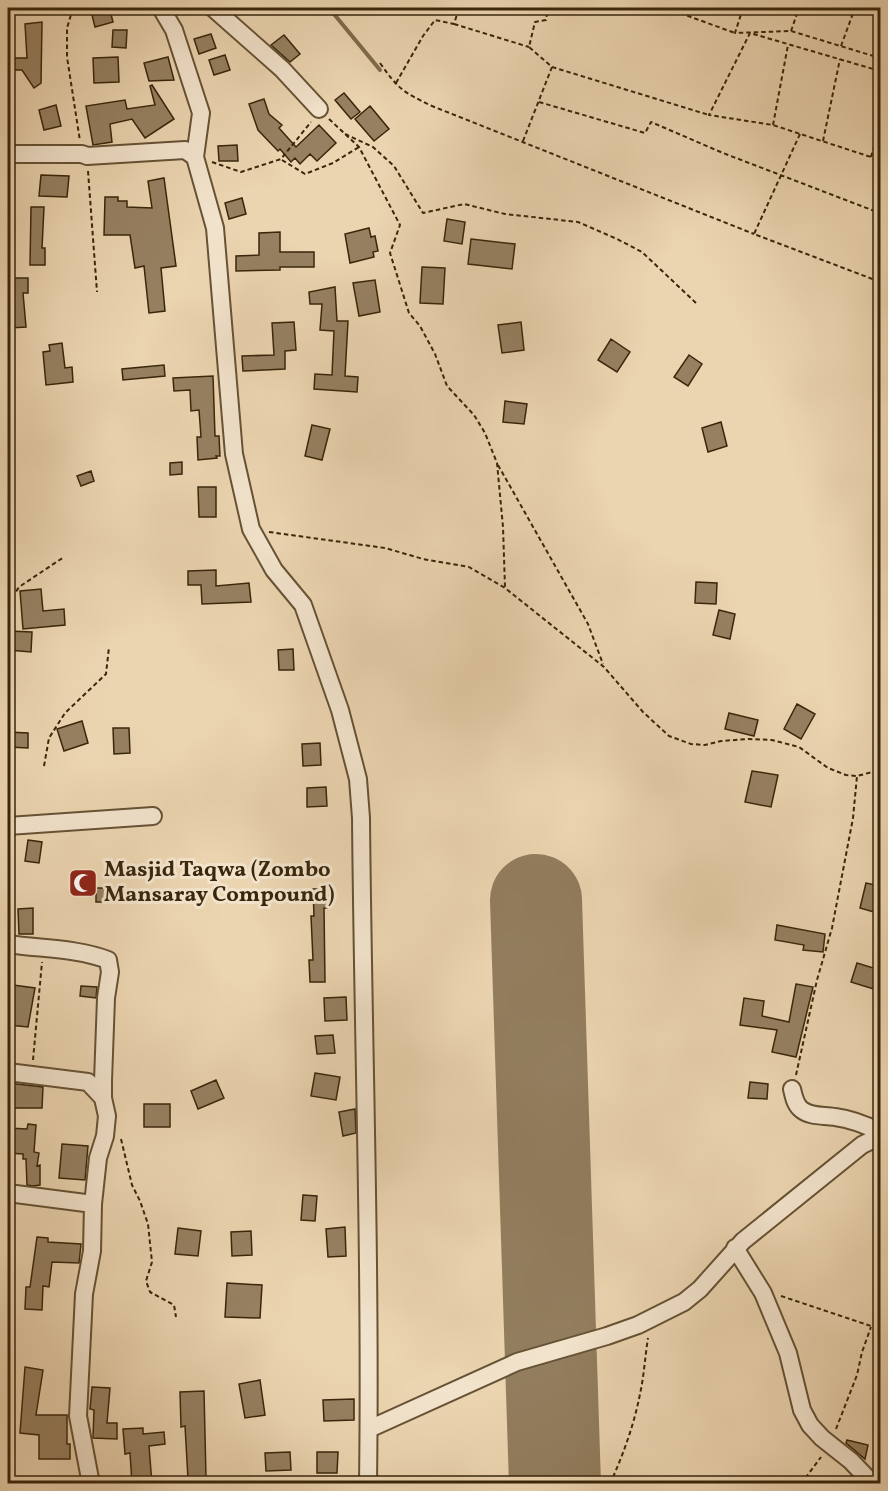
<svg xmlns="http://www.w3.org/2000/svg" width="888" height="1491" font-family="Vollkorn,serif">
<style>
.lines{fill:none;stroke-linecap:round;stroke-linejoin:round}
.stream{stroke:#7f6b4c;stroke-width:4}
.runway{stroke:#927d5e;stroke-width:92}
.building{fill:#968061;stroke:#39260b;stroke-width:1.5}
.minor-casing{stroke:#665234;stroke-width:20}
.path{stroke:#39260b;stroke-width:2;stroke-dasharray:4.5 3;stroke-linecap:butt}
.minor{stroke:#f2e3cc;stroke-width:16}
.labels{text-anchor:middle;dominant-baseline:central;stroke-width:6;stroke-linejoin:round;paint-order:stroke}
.poi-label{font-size:22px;font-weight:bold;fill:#39260b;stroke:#f2e3cc;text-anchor:start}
</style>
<rect width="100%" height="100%" fill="#ebd4b0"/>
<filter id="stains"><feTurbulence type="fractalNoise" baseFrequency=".00333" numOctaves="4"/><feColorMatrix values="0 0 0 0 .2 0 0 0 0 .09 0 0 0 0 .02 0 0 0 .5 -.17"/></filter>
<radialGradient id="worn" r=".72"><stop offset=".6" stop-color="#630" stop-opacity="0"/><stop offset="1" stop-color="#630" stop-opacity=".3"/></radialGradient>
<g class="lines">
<!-- stream -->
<path class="stream" d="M329 8 380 70"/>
<!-- runway -->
<path class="runway" d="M536 900 555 1484"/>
</g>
<!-- building -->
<path class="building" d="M110 10 113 22 95 27 92 15Z
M42 22 41 83 34 88 22 70H11V58H27L25 24Z
M113 30H127L126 48 112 47Z
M211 34 216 48 199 54 194 39Z
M284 35 300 54 290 62 271 45Z
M225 55 230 70 214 75 209 60Z
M118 57 119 82 94 83 93 58Z
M168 57 174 80 149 81 144 63Z
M152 85 174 119 145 138 132 119 110 124 112 142 93 145 86 106 125 100 127 109 155 105 150 86Z
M344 93 360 112 351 119 335 100Z
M264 99 269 114 282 125 279 128 296 147 319 125 336 143 317 161 310 154 300 164 295 158 291 162 280 149 278 151 258 130 249 104Z
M56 105 61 126 44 130 39 110Z
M370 106 389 129 374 141 355 119Z
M237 145 238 161H219L218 146Z
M41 175 69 176 67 197 39 196Z
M164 178 176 266 161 268 165 311 149 313 144 266 135 268 130 235H104L105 197H118V201H127V207L152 208 148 181Z
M242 198 246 214 229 219 225 203Z
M31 207H44L42 248H45V265H30Z
M447 219 465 222 462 244 444 241Z
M369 228 371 237 375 236 378 251 373 252 374 257 350 263 345 234Z
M280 232V252H314V267H280V270L236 271V256L259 255V233Z
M471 239 515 244 512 269 468 264Z
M422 267 445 268 443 304 420 303Z
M8 278H28V293H23L26 327 10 328Z
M375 280 380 312 359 316 353 283Z
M335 287 337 321H348L345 376 358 377 357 392 314 389 315 374 332 375 334 331 320 330 322 304H310L309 292Z
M294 322 296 350 285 351V369L243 371 242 356 274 355 272 323Z
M521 322 524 350 502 353 498 325Z
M611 339 630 352 617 372 598 360Z
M62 343 65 368 72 367 73 382 46 385 43 352 50 351 49 345Z
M689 355 702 364 688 386 674 377Z
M164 365 165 376 123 380 122 369Z
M213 376 215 436H219L220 456H216L217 458 198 460 197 437H201L199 410 191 411 190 390 174 391 173 378Z
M505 401 527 404 524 424 503 422Z
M721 422 727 446 708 452 702 428Z
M312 425 330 429 322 460 305 456Z
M182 462V474L170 475V463Z
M91 471 94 481 81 486 77 476Z
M198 487H216V517H199Z
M216 570V586L249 583 251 602 202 604 201 585H188V571Z
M696 582 717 583 716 604 695 603Z
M41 589 43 611 64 609 65 625 23 629 20 591Z
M719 610 735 614 730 639 713 635Z
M8 631 32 632 31 652 8 650Z
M293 649 294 670H279L278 650Z
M797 704 815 714 801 739 784 729Z
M729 713 758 720 754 736 725 729Z
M82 721 88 743 64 751 57 729Z
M113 728H129L130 753 114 754Z
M8 732 28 733V748L8 747Z
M320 743 321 765 303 766 302 744Z
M752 771 778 775 771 807 745 802Z
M326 787 327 806 307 807V788Z
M28 840 42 842 39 863 25 861Z
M73 874H93V891H73Z
M866 883 880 886 874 912 860 908Z
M96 888H107V902H96Z
M313 889H329V908H324L325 982H310L309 960H313L311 916H314Z
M33 908V934H19L18 909Z
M777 925 825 934 823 952 803 950 804 945 775 940Z
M857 963 880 970V991L851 982Z
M796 984 813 987 796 1057 772 1052 777 1030 740 1025 744 998 764 1001 762 1016 789 1022Z
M13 985 35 988 28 1027 8 1025V1013H9Z
M81 986 97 987 96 998 80 996Z
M346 997 347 1020 325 1021 324 998Z
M333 1035 335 1053 317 1054 315 1036Z
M315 1073 340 1077 336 1100 311 1096Z
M216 1080 224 1098 198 1109 191 1091Z
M750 1082 768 1084 767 1099 748 1098Z
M8 1083 43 1087 42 1108H8Z
M144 1104H170V1127H144Z
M355 1109 356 1133 343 1136 339 1112Z
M28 1124 36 1125 34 1152 39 1153 37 1166 40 1165V1185L33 1186 27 1185 26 1159H23V1154L8 1153V1128L27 1129Z
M62 1144 88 1146 85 1180 59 1178Z
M303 1195 317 1196 315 1221 301 1220Z
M345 1227 346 1256 328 1257 326 1229Z
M178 1228 201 1231 198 1256 175 1254Z
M251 1231 252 1255 232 1256 231 1232Z
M37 1237 48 1238V1242L81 1244 79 1263 52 1262 49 1287 43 1286 42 1310 25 1309 26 1287H30Z
M227 1283 262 1285 260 1318 225 1317Z
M25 1367 43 1370 36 1415H67V1444H70V1459H39V1435L20 1433Z
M260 1380 265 1415 245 1418 239 1384Z
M92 1387 110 1388 107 1423H117V1439L93 1438 94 1410 90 1409Z
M204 1391 206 1478 188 1479 185 1426 181 1427 180 1392Z
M354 1399V1420L324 1421 323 1400Z
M143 1428V1434L164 1432 165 1444 149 1446 152 1484H132L130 1453 125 1454 123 1429Z
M847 1440 868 1445 865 1459 846 1443Z
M290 1452 291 1470 266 1471 265 1453Z
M317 1452H338L337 1473H317Z"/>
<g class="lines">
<!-- minor casing -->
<g class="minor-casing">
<path id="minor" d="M161 8 174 30 201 113 195 157 215 228 234 454 251 529 274 570 303 605 340 710 358 779 361 818C363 1040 371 1262 368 1484
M213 8 282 69 319 109
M8 154H82L87 156 185 150 195 157
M8 826 153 816
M8 944C41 949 77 948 108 960L110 972 106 998 103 1081V1098L107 1116 105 1136 98 1158 93 1204 92 1251 84 1294 78 1416 91 1484
M8 1072 88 1082 103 1098
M792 1089C794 1097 795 1105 802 1110 811 1117 824 1115 835 1117 851 1119 866 1125 880 1132
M8 1193 93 1204
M735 1248 763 1293 788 1353 802 1410 810 1425 822 1438 851 1461 873 1484
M369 1429 517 1362 607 1336 638 1325 684 1302 700 1289 743 1241 862 1145 880 1136"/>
</g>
<!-- path -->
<path class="path" d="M73 8 67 28V57L80 141
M666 8 735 33
M743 8 735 33 791 31 880 58
M454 24 529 47
M791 31 799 8
M841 46 855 8
M380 63C399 90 403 92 432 106L754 234
M552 67 709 115
M880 71 750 33 709 115 773 125 880 160
M396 83 423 36 435 20 454 24 459 8
M539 102 645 133 651 122 723 153 877 212 880 204
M329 119 359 147 400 225 390 253 409 313 420 326 435 354 447 386 474 415 485 433 497 463 503 527 505 587
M773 125 788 45
M345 134 373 147 394 166 423 213 464 204 505 214 578 222 617 239 642 252 696 303
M800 134 754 234 875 280
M523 141 552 67 529 47 535 22 546 20 548 8
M823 141 840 59
M871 157 880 126
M282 160 305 174 333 163 359 147
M212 162 241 172 281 159 311 122
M88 171 97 292
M498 465 588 624 603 664
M269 532 385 548 423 559 469 567 505 588 604 667 643 712 669 736 691 744 705 745 721 741 749 739 772 740 799 747 828 768 846 775 857 776 880 770
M8 604 19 587 64 557
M44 766 49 738 65 713 106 674 109 647
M33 1060 42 962
M796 1075 817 980 832 928 853 818 857 776
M121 1139 132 1185 140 1201 148 1224 152 1262 146 1281 150 1292 174 1305 176 1317
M781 1296 880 1329
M836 1429 857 1375 862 1352 871 1327
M610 1484C623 1455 634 1425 640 1394 644 1376 645 1357 648 1338
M801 1484 821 1457"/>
<!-- minor -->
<use href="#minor" class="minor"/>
</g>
<!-- icons -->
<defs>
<g id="mosque-square" transform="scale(1.5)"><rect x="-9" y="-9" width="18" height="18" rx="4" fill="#8f2418" stroke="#f2e3cc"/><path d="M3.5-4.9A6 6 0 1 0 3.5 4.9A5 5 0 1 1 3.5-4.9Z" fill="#fff"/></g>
</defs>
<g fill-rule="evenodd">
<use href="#mosque-square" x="83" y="883"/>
</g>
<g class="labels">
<!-- poi labels -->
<g class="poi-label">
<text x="104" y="870">Masjid Taqwa (Zombo<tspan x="104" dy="25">Mansaray Compound)</tspan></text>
</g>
</g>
<!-- margin -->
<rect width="888" height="1491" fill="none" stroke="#ebd4b0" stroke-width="30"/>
<rect x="9" y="9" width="870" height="1473" fill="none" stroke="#39260b" stroke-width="3"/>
<rect x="15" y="15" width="858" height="1461" fill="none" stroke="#39260b" stroke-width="1.5"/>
<rect width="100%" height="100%" filter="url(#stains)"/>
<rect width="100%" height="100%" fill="url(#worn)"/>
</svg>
